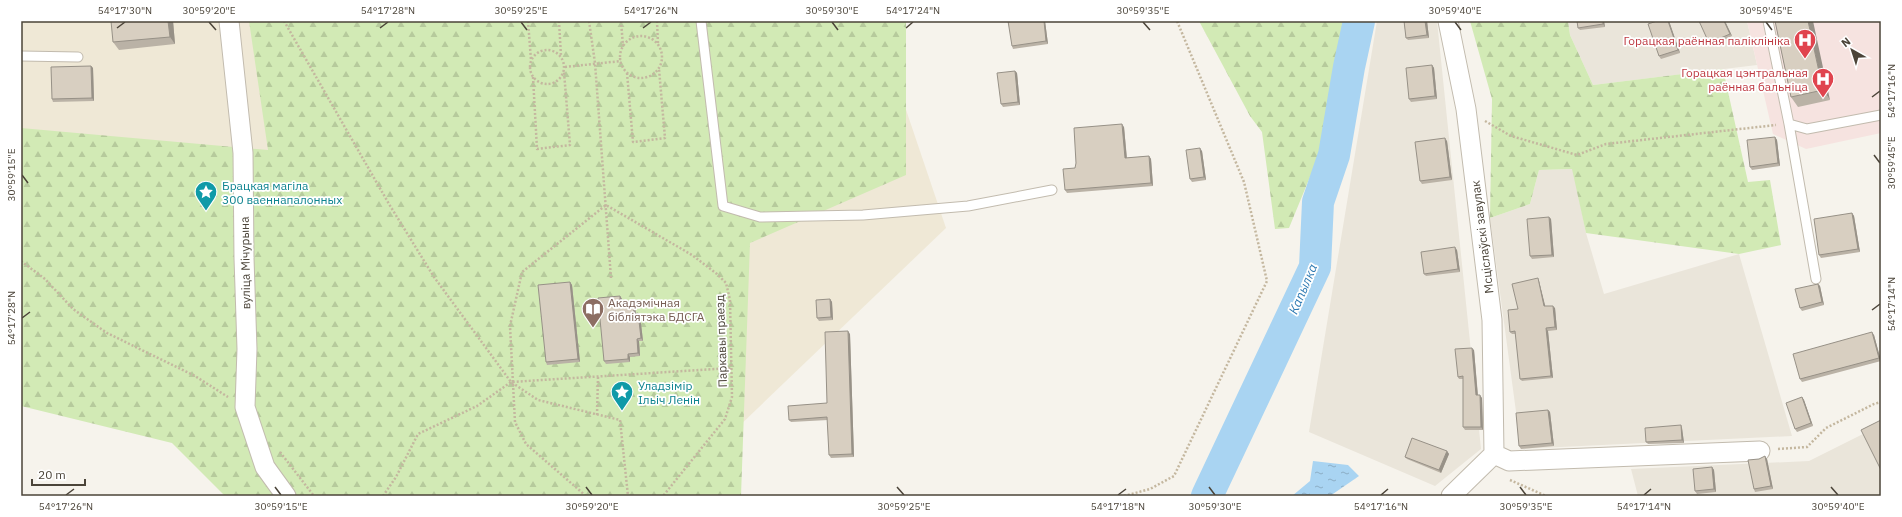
<svg xmlns="http://www.w3.org/2000/svg" width="1902" height="517" font-family="'IBM Plex Sans',sans-serif">
<style>
.residential{fill:#eae5da}
.education{fill:#efe8d6}
.medical{fill:#f6e3e0}
.forest{fill:url(#forest-firs)}
.water{fill:url(#water-ripples)}
.lines{fill:none;stroke-linecap:round;stroke-linejoin:round}
.river{stroke:#a9d4f2;stroke-width:32}
.lane-casing{stroke:#c2bbae;stroke-width:11}
.street-casing{stroke:#c2bbae;stroke-width:21}
.path{stroke:#c4b79f;stroke-width:2.5;stroke-dasharray:2 2;stroke-linecap:butt}
.lane{stroke:#fff;stroke-width:9}
.street{stroke:#fff;stroke-width:19}
.wall{fill:#bab2a6}
.shaded-wall{fill:#979187}
.building{fill:#d8cfc1;stroke:#979187}
.ticks{fill:none;stroke:#4b4439;stroke-width:1.5}
.labels{text-anchor:middle;dominant-baseline:central;stroke-width:3.5;stroke-linejoin:round;paint-order:stroke}
.health-label{font-size:12px;fill:#be3a42;stroke:#fff;text-anchor:end}
.culture-label{font-size:12px;fill:#0d838f;stroke:#fff;text-anchor:start}
.street-label{font-size:12px;fill:#4b4439;stroke:#fff}
.education-label{font-size:12px;fill:#785e54;stroke:#fff;text-anchor:start}
.water-label{font-size:13px;font-style:italic;fill:#2e7ab2;stroke:#fff}
.neatline{fill:none;stroke:#4b4439;stroke-width:1.5}
.ticks-label{font-size:10px;text-anchor:middle;fill:#4b4439}
</style>
<defs>
<pattern id="forest-firs" width="22" height="20" patternUnits="userSpaceOnUse"><rect width="22" height="20" fill="#d2eab5"/><path d="M5 1l3.5 6h-7zM16 11l3.5 6h-7z" fill="#b6ca9c"/></pattern>
<pattern id="water-ripples" width="26" height="14" patternUnits="userSpaceOnUse"><rect width="26" height="14" fill="#a9d4f2"/><path d="M2 4q2-2 4 0t4 0M15 11q2-2 4 0t4 0" fill="none" stroke="#8caec5"/></pattern>
</defs>
<rect width="100%" height="100%" fill="#f6f3ec"/>
<!-- residential -->
<path class="residential" d="M1377 21H1437L1481 449 1435 486 1309 432Z
M1568 21H1747L1757 65 1593 85 1570 35Z
M1573 169 1586 233 1604 294 1739 254 1792 436 1521 449 1490 218 1530 204 1539 170Z
M1881 425V496H1638L1631 469 1809 461Z"/>
<!-- education -->
<path class="education" d="M21 21H876L946 228 666 496 21 166Z"/>
<!-- medical -->
<path class="medical" d="M1747 21H1881V133L1806 149 1773 134Z"/>
<!-- forest -->
<path class="forest" d="M249 21H906V175L750 243 741 496H225L172 443 21 406V128L268 150Z
M1199 21H1352L1319 155 1289 228 1275 229 1262 132 1250 116Z
M1470 21H1568L1570 35 1593 85 1723 69 1748 182 1770 180 1781 245 1739 254 1586 233 1572 169 1539 170 1530 204 1490 218 1492 99Z"/>
<!-- water -->
<path class="water" d="M1313 461 1348 465 1359 476 1330 496H1292L1310 481Z"/>
<g class="lines">
<!-- river -->
<path class="river" d="M1207 496 1315 267 1318 202 1334 155 1349 67 1359 21"/>
<!-- lane casing -->
<g class="lane-casing">
<path id="lane" d="M701 21 723 206 760 217 863 215 968 206 1052 190
M1768 21 1789 124 1807 129 1881 115
M21 56 78 57
M1789 124 1816 279"/>
</g>
<!-- street casing -->
<g class="street-casing">
<path id="street" d="M229 21 243 153 244 258 247 349 245 407 265 467 286 496
M1448 21 1466 109 1492 320 1494 454 1451 496
M1494 454 1509 461 1760 451"/>
</g>
<!-- path -->
<path class="path" d="M284 21 389 204 434 277 511 382 538 400 620 420 628 496
M528 21 531 60
M559 21 561 56
M589 21 595 63 611 278
M621 21 623 46
M657 21 658 44
M620 57a21 21 0 1 1 42 0a21 21 0 1 1-42 0Z
M530 67a17 17 0 1 1 34 0a17 17 0 1 1-34 0Z
M565 67 621 61
M627 73 633 142 665 138 659 69
M533 77 537 149 570 145 564 72
M1485 121 1511 136 1577 155 1606 144 1776 125
M21 261 45 279 73 309 107 333 195 376 228 397
M597 415 598 377
M1778 449 1807 447 1826 428 1874 404 1881 402
M280 452 314 496
M1510 480 1546 496
M383 496 396 477 418 434 477 406 511 382 731 368
M586 496 526 444 515 422 510 326 522 272 606 205 692 255 717 274 726 283 730 300 732 397 725 419 663 496
M1124 496 1150 489 1174 476 1267 281 1244 182 1177 21"/>
<!-- lane -->
<use href="#lane" class="lane"/>
<!-- street -->
<use href="#street" class="street"/>
</g>
<!-- wall -->
<path class="wall" d="M173 21 175 44 119 50 113 42Z
M1045 21 1048 44 1013 49 1012 46Z
M1404 21H1427L1429 38 1408 40 1406 38Z
M1604 21 1605 27 1580 30 1578 28Z
M1669 21 1680 53 1661 59 1659 56Z
M1725 21 1732 36 1711 46 1709 43Z
M1775 21 1830 100 1798 107 1791 97Z
M1432 65 1434 68 1437 99 1411 102 1409 99Z
M91 66 93 68 94 101 53 102 52 99Z
M1015 71 1017 73 1020 105 1003 107 1001 104Z
M1124 127 1127 158 1149 156 1151 159 1153 186 1067 193 1065 190 1075 168Z
M1775 137 1777 140 1780 166 1752 170 1750 167Z
M1447 141 1452 180 1422 184 1420 181Z
M1202 151 1206 180 1192 182 1190 179Z
M1852 213 1854 216 1860 252 1821 258 1819 255Z
M1549 217 1551 219 1554 257 1532 259 1530 256Z
M1457 250 1460 272 1426 276 1424 274Z
M1539 281 1545 306 1555 308 1557 330 1548 331 1553 378 1522 381 1520 379 1516 334H1512L1510 332 1518 309Z
M570 282 572 285 580 362 547 365 546 362Z
M1818 284 1820 286 1824 305 1802 311 1800 308Z
M620 296 622 299V302L633 301 635 303 636 313H638L640 315 643 341H639L640 356 630 357V362L606 364 604 361Z
M830 299 832 302 833 320 819 321 817 318Z
M850 334 854 457 831 458 829 455 828 420 791 422 789 420 827 403Z
M1874 335 1881 361 1802 382 1800 379Z
M1474 350 1478 395 1482 398 1483 430H1465L1463 427V379H1459L1458 377Z
M1802 397 1804 400 1813 426 1797 432 1795 429Z
M1548 410 1550 412 1554 446 1521 449 1519 446Z
M1681 425 1682 428 1684 443 1648 444 1646 442Z
M1447 451 1449 454 1441 473 1407 459 1405 457Z
M1759 459H1767L1773 489 1755 492 1754 489Z
M1712 467 1714 470 1716 492 1697 494 1695 491Z"/>
<!-- shaded-wall -->
<path class="shaded-wall" d="M168 21H173L175 44 170 37Z
M1044 21H1045L1048 44 1046 41Z
M1425 21H1427L1429 38 1427 35Z
M1603 21H1604L1605 27 1603 24Z
M1668 21H1669L1680 53 1678 50Z
M1724 21H1725L1732 36 1730 34Z
M1808 21H1813L1830 100 1823 90Z
M1432 65 1434 68 1437 99 1435 96Z
M91 66 93 68 94 101 92 98Z
M1015 71 1017 73 1020 105 1018 102Z
M1122 124 1124 127 1127 161 1125 158Z
M1775 137 1777 140 1780 166 1778 163Z
M1445 138 1447 141 1452 180 1450 177Z
M1200 148 1202 151 1206 180 1204 177Z
M1149 156 1151 159 1153 186 1151 183Z
M1852 213 1854 216 1860 252 1858 249Z
M1549 217 1551 219 1554 257 1552 255Z
M1455 247 1457 250 1460 272 1458 269Z
M1538 278 1539 281 1546 309 1544 306Z
M570 282 572 285 580 362 578 359Z
M1818 284 1820 286 1824 305 1822 302Z
M620 296 622 299V304L620 302Z
M830 299 832 302 833 320 831 317Z
M633 301 635 303 636 316 634 314Z
M1553 306 1555 308 1557 330 1555 327Z
M638 313 640 315 643 341 641 338Z
M1546 328 1548 331 1553 378 1551 376Z
M848 331 850 334 854 457 852 454Z
M1872 332 1874 335 1881 361 1879 358Z
M637 339 639 341 640 356 638 353Z
M1472 348 1474 350 1478 398 1476 395Z
M628 354 630 357V362L628 359Z
M1480 395 1482 398 1483 430 1481 427Z
M1802 397 1804 400 1813 426 1811 423Z
M1548 410 1550 412 1554 446 1552 443Z
M1681 425 1682 428 1684 443 1682 440Z
M1447 451 1449 454 1441 473 1439 470Z
M1765 456 1767 459 1773 489 1771 486Z
M1712 467 1714 470 1716 492 1714 489Z"/>
<!-- building -->
<path class="building" d="M111 21H168L170 37 113 42Z
M1008 21H1044L1046 41 1012 46Z
M1404 21H1425L1427 35 1406 38Z
M1577 21H1603V24L1578 28Z
M1657 21H1668L1678 50 1659 56 1648 24Z
M1699 21H1724L1730 34 1709 43Z
M1775 21H1808L1823 90 1791 97Z
M1432 65 1435 96 1409 99 1406 68Z
M91 66 92 98 52 99 51 67Z
M1015 71 1018 102 1001 104 997 73Z
M1122 124 1125 158 1149 156 1151 183 1065 190 1063 169 1075 168 1076 163 1074 128Z
M1775 137 1778 163 1750 167 1747 140Z
M1445 138 1450 177 1420 181 1415 142Z
M1200 148 1204 177 1190 179 1186 150Z
M1852 213 1858 249 1819 255 1814 219Z
M1549 217 1552 255 1530 256 1527 219Z
M1455 247 1458 269 1424 274 1421 252Z
M1538 278 1544 306H1553L1555 327 1546 328 1551 376 1520 379 1515 331 1510 332 1508 310 1518 309 1512 284Z
M570 282 578 359 546 362 538 285Z
M1818 284 1822 302 1800 308 1795 289Z
M620 296V302L633 301 634 314 638 313 641 338 637 339 638 353 628 354V359L604 361 598 298Z
M830 299 831 317 817 318 816 300Z
M848 331 852 454 829 455 827 417 789 420 788 406 827 403 825 332Z
M1872 332 1879 358 1800 379 1793 354Z
M1472 348 1476 395H1480L1481 427H1463V376L1458 377 1455 349Z
M1802 397 1811 423 1795 429 1786 403Z
M1548 410 1552 443 1519 446 1516 413Z
M1881 420V470L1861 430Z
M1681 425 1682 440 1646 442 1645 428Z
M1412 438 1447 451 1439 470 1405 457Z
M1765 456 1771 486 1754 489 1748 460 1759 459Z
M1712 467 1714 489 1695 491 1693 469Z"/>
<!-- ticks -->
<path class="ticks" d="M209 22 216 30M521 22 527 30M832 22 838 30M1143 22 1150 30M1455 22 1461 30M1766 22 1772 30M117 28 125 22M380 28 388 22M643 28 651 22M906 28 913 22M1872 97 1880 91M1874 155 1880 163M22 175 28 183M1872 310 1880 304M22 318 30 312M275 487 281 495M586 487 592 495M897 487 904 495M1209 487 1215 495M1520 487 1526 495M1831 487 1838 495M66 495 74 489M1118 495 1126 489M1381 495 1388 489M1644 495 1651 489"/>
<!-- icons -->
<defs>
<g id="hospital-pin" transform="scale(1.15)"><path d="M0 17L-7.5 6A9.5 9.5 0 1 1 7.5 6Z" fill="#e0444e" stroke="#fff"/><path d="M-5-5h3v3.5h4V-5h3V5h-3V1.5h-4V5h-3Z" fill="#fff"/></g>
<g id="sight-pin" transform="scale(1.15)"><path d="M0 17L-7.5 6A9.5 9.5 0 1 1 7.5 6Z" fill="#0f9aa8" stroke="#fff"/><path d="M0-6L1.8-2.2L6-1.7L2.9 1.2L3.7 5.4L0 3.3L-3.7 5.4L-2.9 1.2L-6-1.7L-1.8-2.2Z" fill="#fff"/></g>
<g id="library-pin" transform="scale(1.15)"><path d="M0 17L-7.5 6A9.5 9.5 0 1 1 7.5 6Z" fill="#8d6e63" stroke="#fff"/><path d="M-6-4Q-3-5.5-.7-3.5V5Q-3 3-6 4ZM6-4Q3-5.5 .7-3.5V5Q3 3 6 4Z" fill="#fff"/></g>
</defs>
<g fill-rule="evenodd">
<use href="#hospital-pin" x="1805" y="40"/>
<use href="#hospital-pin" x="1823" y="79"/>
<use href="#sight-pin" x="206" y="192"/>
<use href="#library-pin" x="593" y="309"/>
<use href="#sight-pin" x="622" y="392"/>
</g>
<g class="labels">
<!-- health labels -->
<g class="health-label">
<text x="1790" y="40">Горацкая раённая паліклініка</text>
<text x="1808" y="72">Горацкая цэнтральная<tspan x="1808" dy="14">раённая бальніца</tspan></text>
</g>
<!-- culture labels -->
<g class="culture-label">
<text x="222" y="185">Брацкая магіла<tspan x="222" dy="14">300 ваеннапалонных</tspan></text>
<text x="638" y="385">Уладзімір<tspan x="638" dy="14">Ільіч Ленін</tspan></text>
</g>
<!-- street labels -->
<g class="street-label">
<text transform="translate(1482 237) rotate(-97)">Мсціслаўскі завулак</text>
<text transform="translate(245 263) rotate(-91)">вуліца Мічурына</text>
<text transform="translate(721 341) rotate(-92)">Паркавы праезд</text>
</g>
<!-- education labels -->
<g class="education-label">
<text x="608" y="302">Акадэмічная<tspan x="608" dy="14">бібліятэка БДСГА</tspan></text>
</g>
<!-- water labels -->
<g class="water-label">
<text transform="translate(1303 289) rotate(-67)">Капылка</text>
</g>
</g>
<!-- border -->
<rect width="1902" height="517" fill="none" stroke="#ffffff" stroke-width="44"/>
<!-- north arrow -->
<g transform="translate(1852 50) rotate(321)" stroke="#ffffff" stroke-width="3" paint-order="stroke">
<path d="M0-3L7 15L0 10L-7 15Z" fill="#4b4439"/>
<text y="-6" font-size="11" font-weight="bold" text-anchor="middle" fill="#4b4439">N</text>
</g>
<!-- scale -->
<path d="M32 479v6h53v-6" fill="none" stroke="#4b4439" stroke-width="2"/>
<text x="38" y="479" font-size="12" fill="#4b4439" stroke="#ffffff" stroke-width="3" paint-order="stroke">20 m</text>
<rect x="22" y="22" width="1858" height="473" class="neatline"/>
<g class="ticks-label">
<text x="125" y="14">54°17'30"N</text>
<text x="209" y="14">30°59'20"E</text>
<text x="388" y="14">54°17'28"N</text>
<text x="521" y="14">30°59'25"E</text>
<text x="651" y="14">54°17'26"N</text>
<text x="832" y="14">30°59'30"E</text>
<text x="913" y="14">54°17'24"N</text>
<text x="1143" y="14">30°59'35"E</text>
<text x="1455" y="14">30°59'40"E</text>
<text x="1766" y="14">30°59'45"E</text>
<text transform="translate(1891 91) rotate(-90)" y="4">54°17'16"N</text>
<text transform="translate(1891 163) rotate(-90)" y="4">30°59'45"E</text>
<text transform="translate(11 175) rotate(-90)" y="4">30°59'15"E</text>
<text transform="translate(1891 304) rotate(-90)" y="4">54°17'14"N</text>
<text transform="translate(11 318) rotate(-90)" y="4">54°17'28"N</text>
<text x="66" y="510">54°17'26"N</text>
<text x="281" y="510">30°59'15"E</text>
<text x="592" y="510">30°59'20"E</text>
<text x="904" y="510">30°59'25"E</text>
<text x="1118" y="510">54°17'18"N</text>
<text x="1215" y="510">30°59'30"E</text>
<text x="1381" y="510">54°17'16"N</text>
<text x="1526" y="510">30°59'35"E</text>
<text x="1644" y="510">54°17'14"N</text>
<text x="1838" y="510">30°59'40"E</text>
</g>
</svg>
